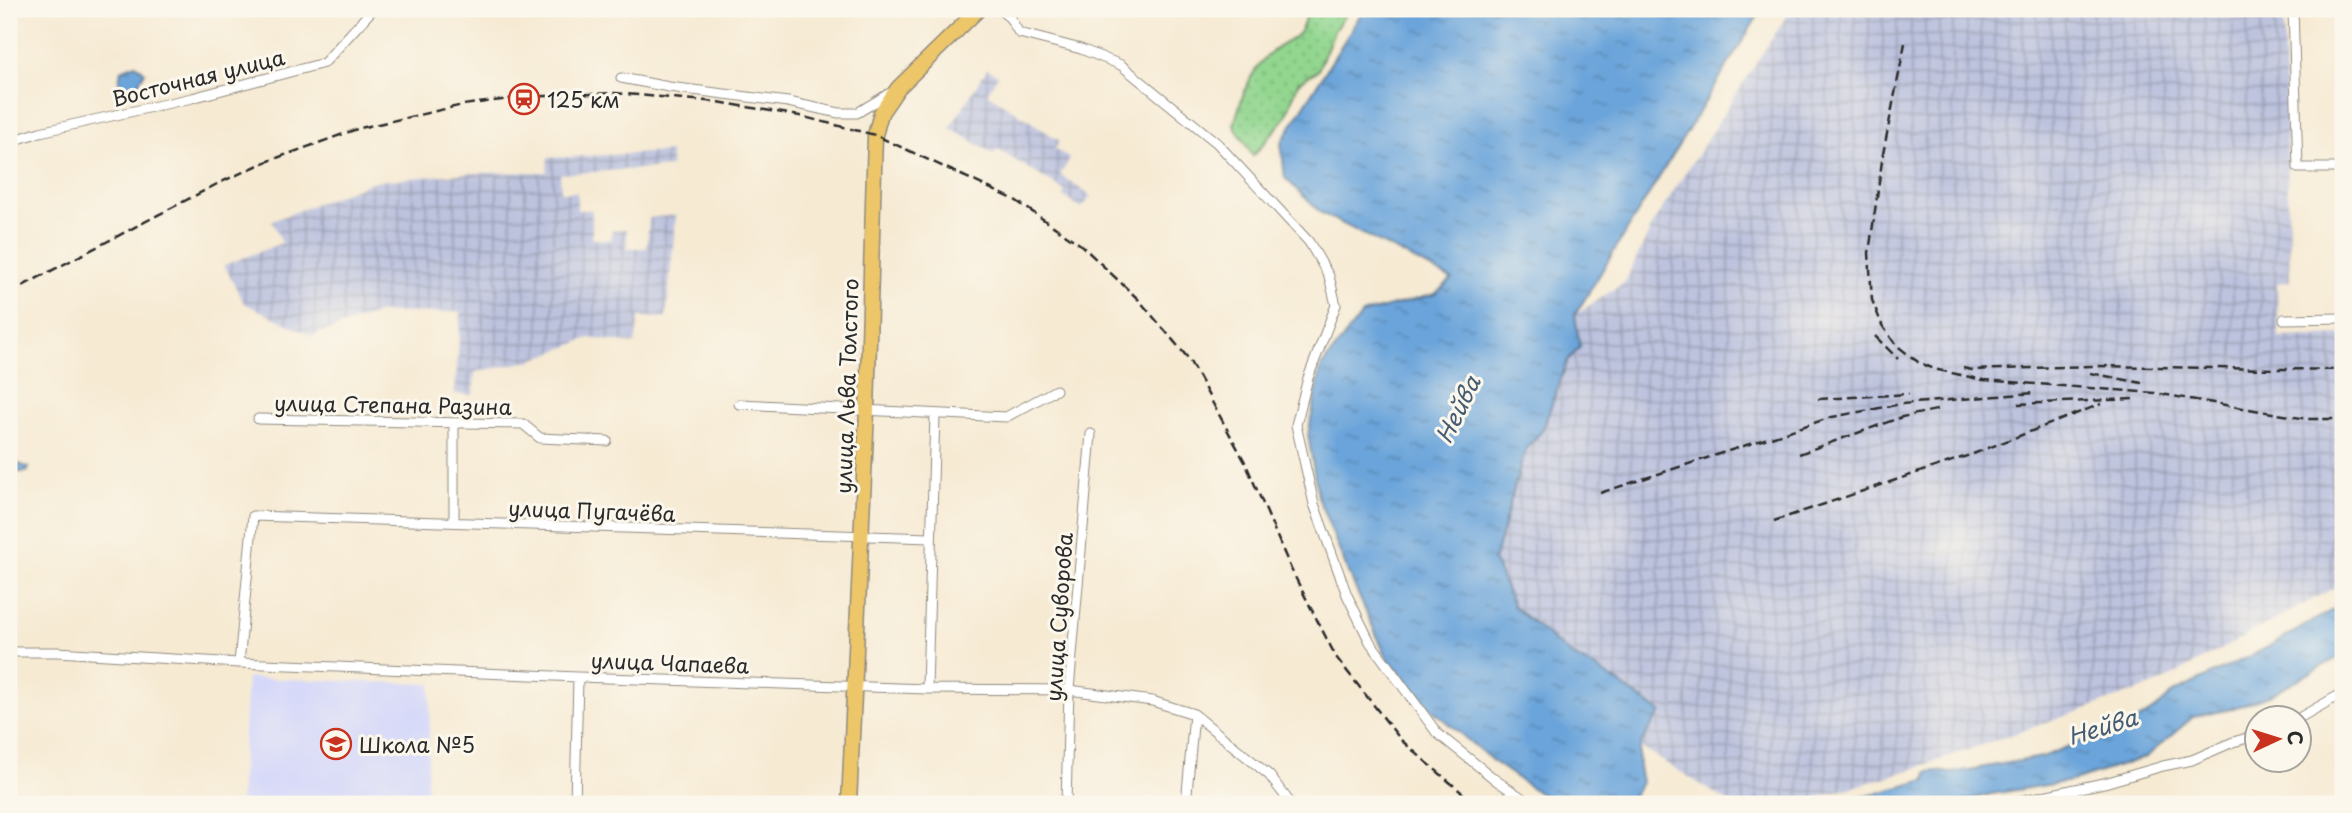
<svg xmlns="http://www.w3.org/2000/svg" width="2352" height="813" font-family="'Playpen Sans',sans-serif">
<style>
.built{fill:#d5d8f9}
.industrial{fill:url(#industrial-grid)}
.grass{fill:url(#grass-dots);stroke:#5e805d;stroke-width:2}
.water{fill:url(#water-ripples);stroke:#4a6882;stroke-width:2}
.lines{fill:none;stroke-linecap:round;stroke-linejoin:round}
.street-casing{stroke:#908a7f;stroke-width:11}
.primary-casing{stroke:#908a7f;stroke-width:17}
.street{stroke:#fff;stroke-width:9}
.primary{stroke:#ecc669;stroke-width:14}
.rail{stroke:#2b2b2b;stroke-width:2.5;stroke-dasharray:10 5;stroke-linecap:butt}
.labels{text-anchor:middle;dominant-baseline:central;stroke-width:6;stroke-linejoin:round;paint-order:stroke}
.street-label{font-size:21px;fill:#2b2b2b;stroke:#fbf7ec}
.poi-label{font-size:21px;fill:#2b2b2b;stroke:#fbf7ec;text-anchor:start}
.water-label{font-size:23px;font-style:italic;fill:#445b71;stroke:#fbf7ec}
</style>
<defs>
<pattern id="industrial-grid" width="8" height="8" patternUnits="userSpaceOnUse" patternTransform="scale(1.75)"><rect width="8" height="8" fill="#bdc3de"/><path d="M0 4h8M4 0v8" fill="none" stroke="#9a9fb4"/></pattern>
<pattern id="grass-dots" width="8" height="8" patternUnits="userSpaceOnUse" patternTransform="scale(1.75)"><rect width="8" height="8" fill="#92d68f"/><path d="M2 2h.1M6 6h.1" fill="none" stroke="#7eb87c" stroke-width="1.8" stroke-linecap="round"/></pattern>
<pattern id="water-ripples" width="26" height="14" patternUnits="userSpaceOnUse" patternTransform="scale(1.75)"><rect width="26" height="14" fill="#6aa4da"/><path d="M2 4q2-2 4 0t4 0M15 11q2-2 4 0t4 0" fill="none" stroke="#5786b1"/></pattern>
</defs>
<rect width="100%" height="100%" fill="#fbf7ec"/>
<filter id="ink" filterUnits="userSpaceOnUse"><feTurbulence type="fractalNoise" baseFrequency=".0143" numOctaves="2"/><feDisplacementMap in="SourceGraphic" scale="14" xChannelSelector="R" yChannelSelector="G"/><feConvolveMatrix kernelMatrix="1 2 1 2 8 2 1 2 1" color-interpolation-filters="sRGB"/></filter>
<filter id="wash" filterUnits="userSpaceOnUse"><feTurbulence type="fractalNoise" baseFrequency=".00686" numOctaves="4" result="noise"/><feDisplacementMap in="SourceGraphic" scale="28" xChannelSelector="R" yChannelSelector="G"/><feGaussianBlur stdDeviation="1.57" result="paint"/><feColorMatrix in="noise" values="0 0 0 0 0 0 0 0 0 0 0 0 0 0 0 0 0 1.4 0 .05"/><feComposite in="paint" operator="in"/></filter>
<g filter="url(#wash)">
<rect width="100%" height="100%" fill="#f6ead3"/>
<!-- built -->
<path class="built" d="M247 678 431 684 426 804H240Z"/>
<!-- industrial -->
<path class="industrial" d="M1791 9H2283L2290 281 2277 283 2279 337 2343 335V583L2157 684 1910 770 1796 804H1732L1639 746 1661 712 1596 668 1571 655 1514 606 1494 561 1521 464 1527 447 1542 431 1568 360 1580 347 1575 315 1625 282 1655 220Z
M987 69 998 75 987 93 1060 141 1055 149 1070 159 1060 175 1091 196 1082 208 1063 196 1065 191 997 149 994 154 950 128Z
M670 152 671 167 560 174 561 192H577V210H592V239L611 240 612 230 627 229V248H647L649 218 676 215 666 318 639 317 635 344 589 338 530 361 475 372 473 395 455 394 461 312 378 313 312 336 244 303 224 265 282 243 272 221 375 181 472 173 547 172 548 158Z"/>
<!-- grass -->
<path class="grass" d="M1306 9H1349L1334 31 1318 70 1298 83 1286 117 1253 156 1234 125C1241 100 1248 74 1267 56 1287 37 1304 43 1306 9Z"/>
<!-- water -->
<path class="water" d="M1364 9H1762L1575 315 1580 347 1568 360 1542 431 1527 447 1521 464 1494 561 1514 607 1571 655 1596 668 1661 712C1642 741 1633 746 1642 782L1627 804H1555L1495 763 1429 707 1386 656 1348 572 1318 497 1308 435 1321 367 1362 314 1435 294 1452 279 1321 213 1285 178 1281 143Z
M136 64 145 72 139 82 138 92 121 91 119 82 121 70Z
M9 460 29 468 27 472H17L9 488Z
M2343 604V655L2266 697 2227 710 2193 717 2146 757 2077 780 1991 794 1951 804H1837L1926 780 1927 772 1935 771 1951 773 2042 757 2090 738C2099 729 2114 731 2126 726 2142 719 2160 707 2171 694L2268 647Z"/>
</g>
<g filter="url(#ink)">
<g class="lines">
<!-- street casing -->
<g class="street-casing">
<path id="street" d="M999 9 1010 18 1019 33 1081 49 1121 65 1217 143 1309 242 1329 276 1336 305 1308 378 1296 425 1314 504 1347 595 1370 642 1437 733 1497 781 1531 804
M2293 9 2298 168H2343
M9 10 15 9
M621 78 669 87 788 102 839 113H857L890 93
M9 142 40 132 192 98 324 63 373 9
M2284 319 2343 318
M739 404 1006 417 1056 390
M258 419 523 424 540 438 607 441
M454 522V423
M9 652H57L239 663 578 677 927 689 1069 690 1152 701 1194 714 1269 775 1291 804
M239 663 253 516 930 538
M927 689 935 414
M2299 718 2343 693
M575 804 578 677
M1066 804 1069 690 1091 434
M1186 804 1194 714
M2006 804 2108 782 2163 766 2192 760 2233 742 2258 735"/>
</g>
<!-- primary casing -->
<g class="primary-casing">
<path id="primary" d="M849 804 867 411 875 135 881 113 898 88 979 9"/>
</g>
<!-- street -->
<use href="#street" class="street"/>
<!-- primary -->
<use href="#primary" class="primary"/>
<!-- rail -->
<path class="rail" d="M1905 43 1883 154 1869 253 1872 300 1882 325 1896 345 1918 362 1934 369 1983 380 2155 393 2307 419H2343
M9 293 217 184 263 163 360 128 463 105 524 97 614 93 718 102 800 116 875 135 1015 200 1081 245 1139 300 1188 358 1245 462 1291 569 1336 657 1401 740 1475 804
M1875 336 1898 359
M1963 368 1972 370 2093 366 2343 370
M2090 373 2142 383
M1818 399 1909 394
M2018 404 2133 399
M1799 454 1902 417 1941 409
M1600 493 1832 417 1901 404 2034 393
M1774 521 1973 454 2101 404"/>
</g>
</g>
<!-- icons -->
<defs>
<g id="station-ring" transform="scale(1.575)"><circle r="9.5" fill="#fbf7ec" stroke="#c8321e" stroke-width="1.5"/><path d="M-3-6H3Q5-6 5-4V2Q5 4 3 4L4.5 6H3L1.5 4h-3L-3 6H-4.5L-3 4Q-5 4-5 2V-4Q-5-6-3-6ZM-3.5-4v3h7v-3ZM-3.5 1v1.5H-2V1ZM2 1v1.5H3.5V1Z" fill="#c8321e"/></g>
<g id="school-ring" transform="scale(1.575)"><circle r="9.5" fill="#fbf7ec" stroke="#c8321e" stroke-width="1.5"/><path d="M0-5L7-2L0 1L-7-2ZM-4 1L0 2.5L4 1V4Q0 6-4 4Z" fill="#c8321e"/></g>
</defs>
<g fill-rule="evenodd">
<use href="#station-ring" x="524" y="99"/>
<use href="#school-ring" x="336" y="744"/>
</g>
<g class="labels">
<!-- street labels -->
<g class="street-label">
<text transform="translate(198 77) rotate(-14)">Восточная улица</text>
<text transform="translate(846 386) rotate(-88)">улица Льва Толстого</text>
<text transform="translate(393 404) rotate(1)">улица Степана Разина</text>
<text transform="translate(592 510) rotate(2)">улица Пугачёва</text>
<text transform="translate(1058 617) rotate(-86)">улица Суворова</text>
<text transform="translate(670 662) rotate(2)">улица Чапаева</text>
</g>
<!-- poi labels -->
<g class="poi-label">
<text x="547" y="99">125 км</text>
<text x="359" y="744">Школа №5</text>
</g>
<!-- water labels -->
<g class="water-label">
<text transform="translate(1457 409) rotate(-64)">Нейва</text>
<text transform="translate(2102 726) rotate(-17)">Нейва</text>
</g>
</g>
<!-- margin -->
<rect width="2352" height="813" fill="none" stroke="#fbf7ec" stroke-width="35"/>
<!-- north arrow -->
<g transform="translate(2278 739) rotate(86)"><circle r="33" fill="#fbf7ec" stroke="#a8a59f" stroke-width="2"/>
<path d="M0-5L12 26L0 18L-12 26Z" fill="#c8321e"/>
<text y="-10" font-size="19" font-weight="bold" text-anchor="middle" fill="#2b2b2b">С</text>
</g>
</svg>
